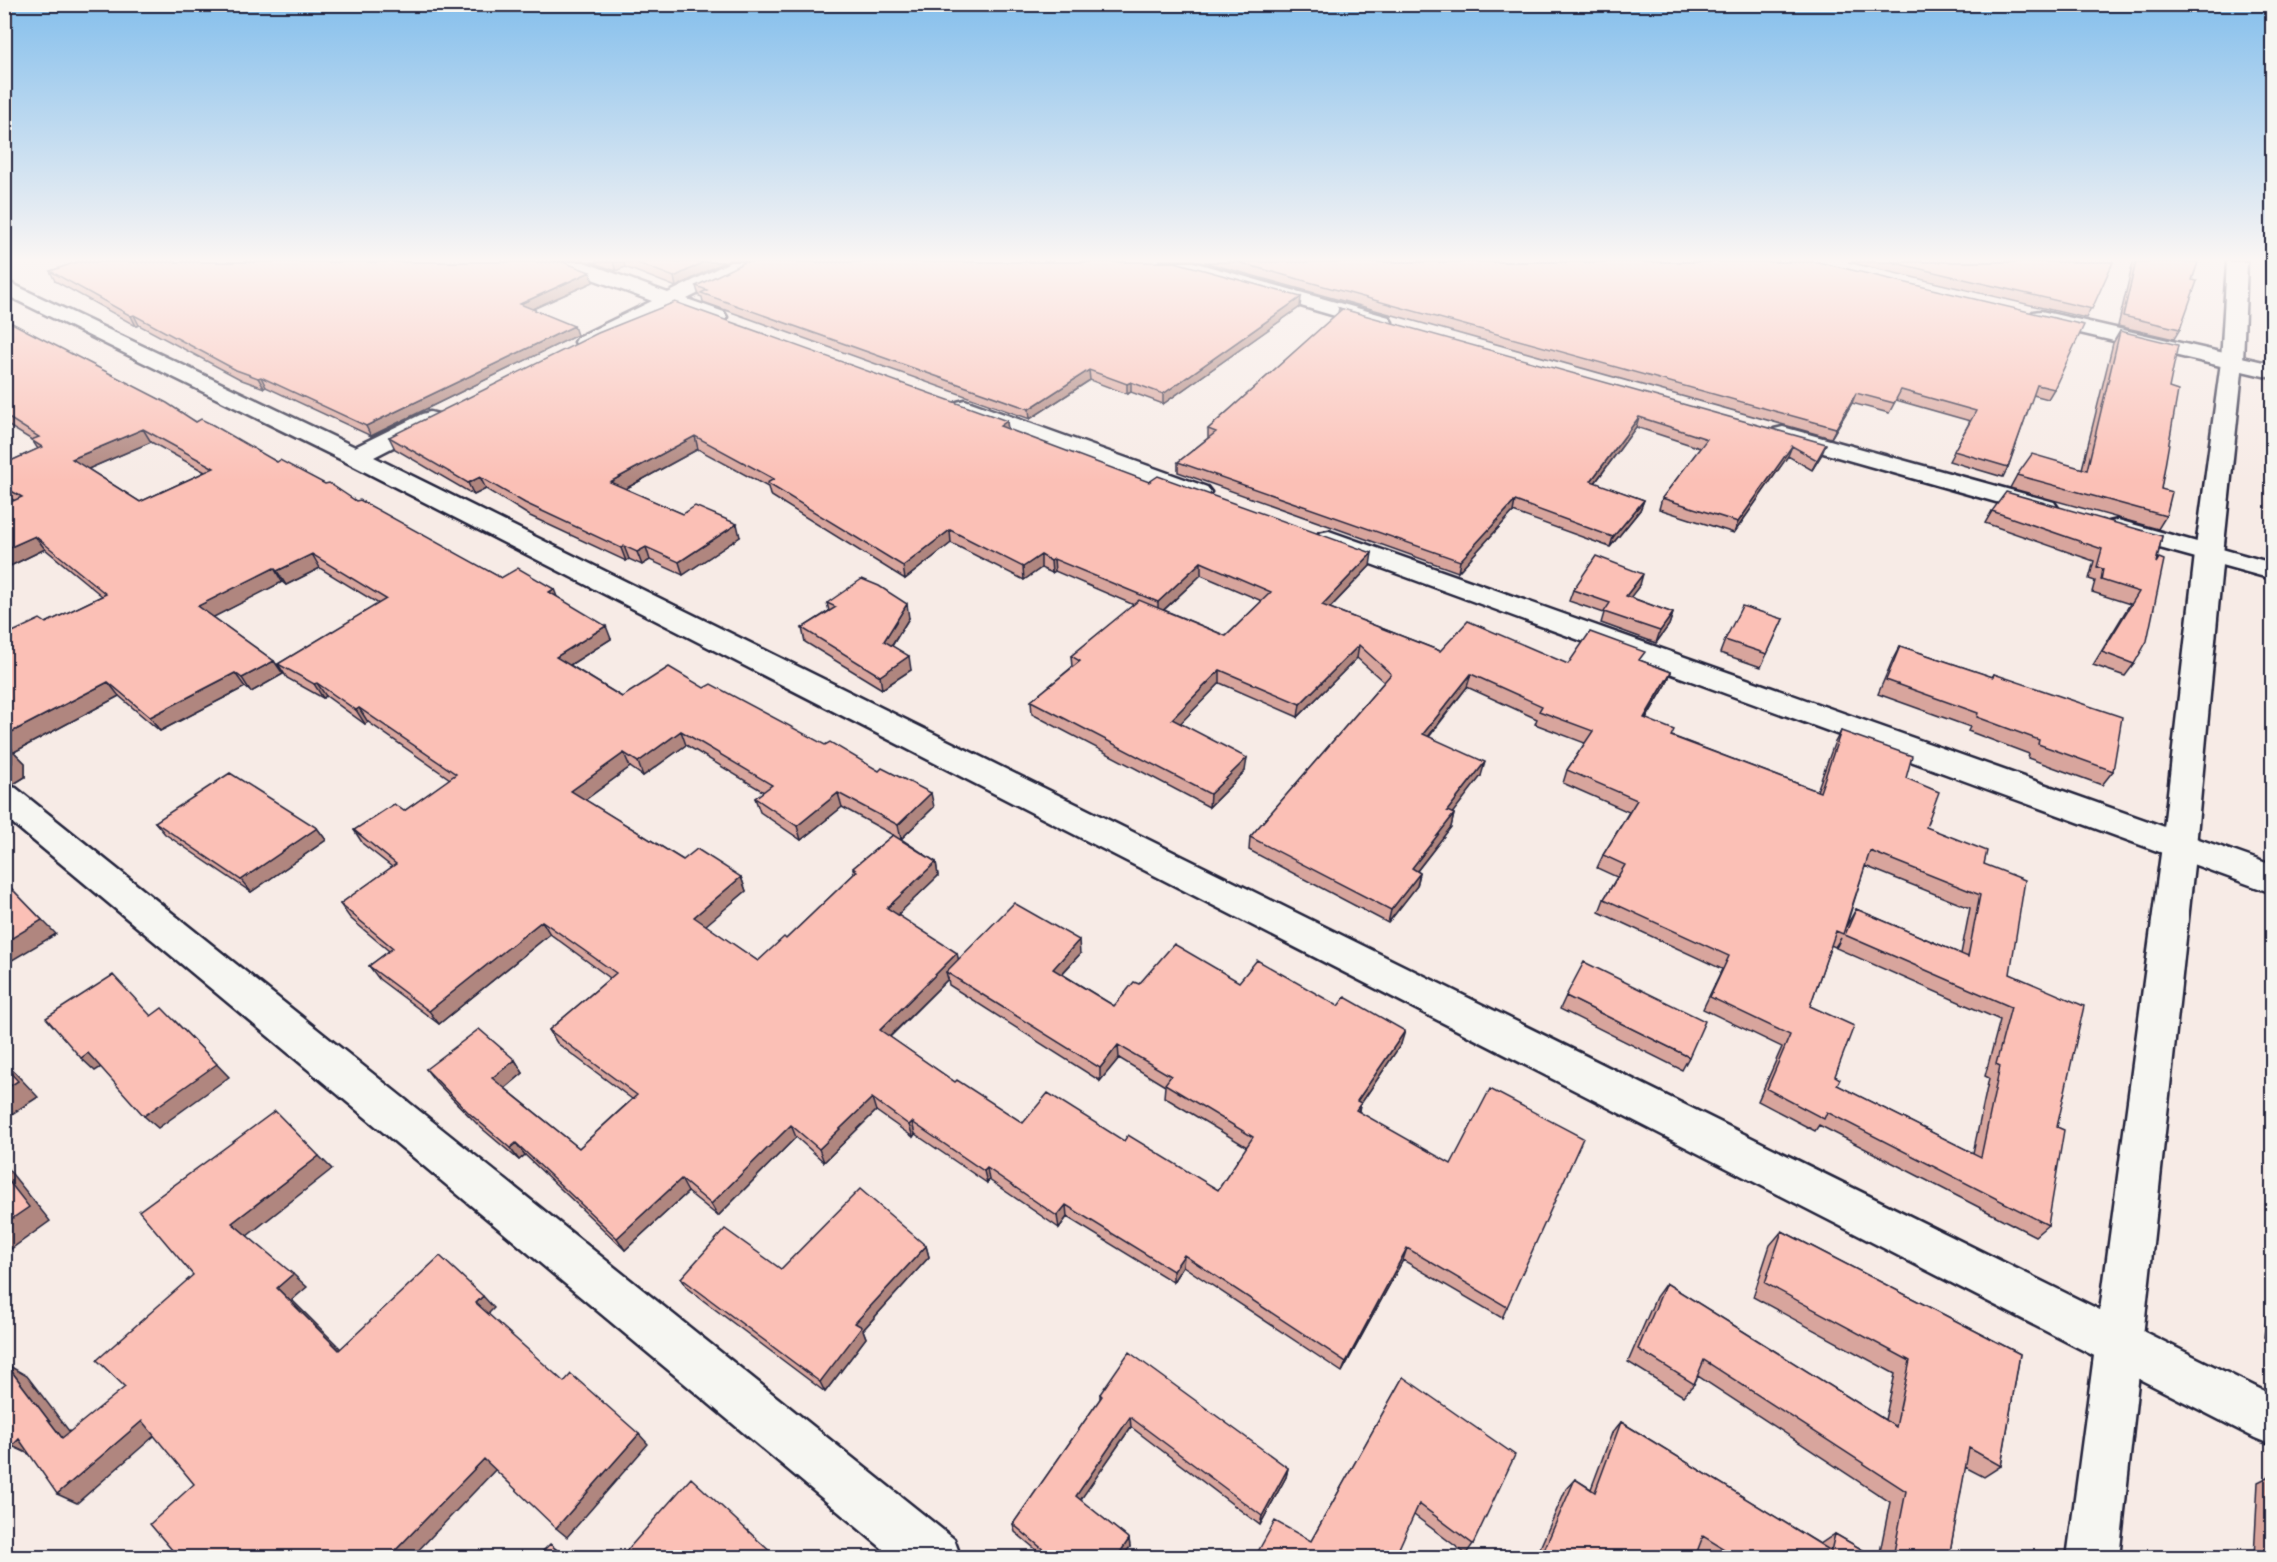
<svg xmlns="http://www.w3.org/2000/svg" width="2277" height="1562" font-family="'Indie Flower',sans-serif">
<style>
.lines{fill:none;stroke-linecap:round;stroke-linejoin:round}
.minor-casing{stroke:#22223b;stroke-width:5}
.major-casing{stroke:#22223b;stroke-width:5}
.minor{fill:#f6f6f2;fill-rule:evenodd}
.major{fill:#f6f6f2;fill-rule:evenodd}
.wall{fill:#d8a59d;stroke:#22223b;stroke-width:1.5;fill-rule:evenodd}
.shaded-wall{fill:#b0867f;stroke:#22223b;stroke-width:1.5}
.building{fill:#fbc0b6;stroke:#22223b;stroke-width:1.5;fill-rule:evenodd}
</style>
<rect width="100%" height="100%" fill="#f7ebe6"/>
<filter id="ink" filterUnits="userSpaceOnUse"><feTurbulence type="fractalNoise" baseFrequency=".0167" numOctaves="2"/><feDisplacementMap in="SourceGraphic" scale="12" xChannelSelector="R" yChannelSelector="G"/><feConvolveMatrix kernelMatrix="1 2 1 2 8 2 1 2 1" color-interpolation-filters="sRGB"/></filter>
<g filter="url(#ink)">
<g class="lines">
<!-- minor casing -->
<g class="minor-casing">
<path id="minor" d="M554 262H584L668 293 730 262H756L753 266 687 299 724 312 727 317 724 322C707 326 686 313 671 308L586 349 578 347 575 342 578 337 652 301 557 266Z
M1160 262H1193L1389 317 1392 322 1389 327 1381 328 1373 327 1163 266Z
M4 280 355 447 422 414 430 412 438 414 442 419 438 424 374 457 2272 1395V1445L2255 1438 346 462 4 294Z
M2041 311 2272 364V378L2033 322 2030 317 2033 312Z
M965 400 1207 487 1211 492 1207 497 1198 500 1189 497 957 412 953 407 957 402Z
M1783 427 2054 502 2058 508 2054 514 2045 516 1774 439 1771 434 1774 429Z
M2118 520 2272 563V579L2109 534 2105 528 2109 522Z
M1329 531 2272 865V893L1319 545 1316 539 1319 533Z
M4 785 16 788 954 1539 961 1558H894L4 816Z"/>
</g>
<!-- major casing -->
<g class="major-casing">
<path id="major" d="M2227 262H2247L2243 362 2223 554 2196 846 2119 1558H2067L2162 846 2195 554 2221 362Z"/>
</g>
<!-- minor -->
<use href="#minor" class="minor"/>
<!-- major -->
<use href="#major" class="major"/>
</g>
<!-- wall -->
<path class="wall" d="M591 262H724L676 287 625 267 616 271Z
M1204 262H1818L2054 389 2048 399 2033 395 2008 467 2003 477 1949 461 1970 421 1896 400 1889 413 1852 403 1831 438Z
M1848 262H2113L2086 318Z
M2133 262H2198L2192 280 2180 329 2174 339 2118 326Z
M50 271 593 282 533 309 577 335 371 436 266 387 264 388 242 380 139 325 136 326 55 281Z
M696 286 1300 307 1163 404 1131 392 1127 394 1090 380 1030 419 703 302 702 297 699 296Z
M1339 308 1822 454 1812 470 1788 456 1734 533 1659 509 1662 498 1700 448 1636 427 1595 483 1644 500 1640 510 1610 547 1513 512 1458 572 1178 472V462L1208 438V429L1338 313Z
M4 319 196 422 356 501 501 578 557 597 611 639 570 665 622 697 704 688 934 807 901 839 936 862 938 876 897 915 959 959 1080 954 1062 974 1114 1006 1139 984 1239 982 1401 1044 1360 1105 1359 1111 1507 1307 1502 1318 1403 1260 1342 1372 1183 1266 1173 1282 1067 1217 1059 1228 989 1180 987 1183 915 1134 913 1137 876 1111 824 1162 796 1137 718 1216 688 1192 625 1250 525 1155 519 1160 479 1126 436 1082 426 1069 515 1060 523 1073 505 1088 579 1148 632 1099 557 1043 549 1030 610 978 550 934 439 1024 379 979 369 966 389 951 350 918 340 904 392 867 363 844 354 830 404 811 450 779 368 722 365 724 326 696 323 698 287 678 278 664 379 604 320 568 286 585 282 582 213 617 274 661 283 674 251 692 245 687 160 731 119 696 14 752 25 763V777L12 785 4 783V636L46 623 102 596 45 549 4 569V505L15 501 4 494V464L38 449 32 440 4 423ZM151 442 205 472 140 502 88 469ZM686 745 764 792 755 798 760 812 801 840 842 807 893 835 853 868 854 874 786 939 758 961 705 925 746 891 741 877 683 860 585 800 630 767 643 776ZM948 979 949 985 1100 1081 1119 1058 1165 1086 1164 1097 1247 1147 1218 1190 1124 1141 1023 1123 955 1082 890 1037Z
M2120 331 2169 388 2161 489 2166 516 2158 529 2010 488 2017 475 2082 469 2113 343Z
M1007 421 1008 430 1370 566 1330 608 1440 651 1568 664 1642 661 1671 672 1666 685 1646 719 1672 736 1817 791 1834 744 1841 731 1906 778 1926 827 1984 864 2010 974 2057 1127 2048 1225 2035 1236 1819 1125 1815 1131 1758 1101 1782 1047 1703 1009 1722 969 1599 912 1604 899 1617 877 1597 868 1603 855 1629 812 1563 783 1567 770 1585 743 1535 724 1537 719 1467 687 1429 737 1481 776 1452 813 1454 814 1451 827 1417 871 1420 873 1417 886 1388 923 1249 850 1250 837 1384 682 1357 658 1298 717 1220 683 1180 723 1245 771 1209 807 1032 714 1031 701 1072 667 1071 656 1134 605 1055 571 1052 573 1041 568 1024 580 951 543 905 579 770 495 768 487 698 449 625 489 683 514 740 537 683 575 650 560 642 565 629 559 626 561 530 516 486 489 474 495 395 449 389 437ZM1201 575 1262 601 1226 636 1164 610ZM1865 866 1970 908 1961 954 1856 909 1846 927ZM1841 938 1836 948 2000 1020 1985 1076 1989 1078 1973 1153 1837 1085 1835 1076 1810 1006 1831 945 1835 947Z
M1992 511 2162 536 2134 664 2125 676 2093 665 2130 604 2092 592 2095 581 2089 579 2094 561 1985 523Z
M1640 585 1630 597 1673 613 1669 625 1656 643 1601 623 1604 613 1569 601 1573 590Z
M827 603 909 618 892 646 911 670 882 689 805 642 802 628 829 611Z
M1783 619 1761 667 1720 653 1725 640Z
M1900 646 1992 677 1994 674 2113 771 2102 785 2028 758 2029 754 1968 731 1970 727 1878 694 1893 659Z
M155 822 317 828 326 840 251 892 165 834Z
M1566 996 1689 1057 1682 1070 1560 1009Z
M2272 1018V1060L2270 1059Z
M1782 1231 2020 1354 2001 1466 1984 1477 1965 1467 1949 1557H1879L1890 1502 1698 1376 1694 1384 1683 1396 1628 1362 1656 1297 1666 1283 1885 1420 1895 1374 1753 1297 1770 1245Z
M926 1246 929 1257 863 1330 866 1338 825 1392 688 1289 681 1278 781 1269Z
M2272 1270V1342L2264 1337Z
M1403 1377 1473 1544 1466 1554 1414 1515 1311 1541Z
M1100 1394 1288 1468 1286 1477 1260 1525 1131 1427 1080 1500 1129 1539 1130 1547 1122 1557H1045L1015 1532 1013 1524 1100 1399Z
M1621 1422 1820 1544 1835 1534 1875 1557H1709L1698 1550 1695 1557H1536L1566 1489 1575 1479 1591 1489 1612 1433Z
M2272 1475V1557H2254L2258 1482Z"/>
<!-- shaded-wall -->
<path class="shaded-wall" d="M613 262H624L625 267 616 271Z
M704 262H724L676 287 674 277Z
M590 272 593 282 523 313 520 304Z
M1301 297 1300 307 1163 404V394Z
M134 315 139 325 136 326 131 316Z
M574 326 577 335 371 436 366 426Z
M1089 370 1090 380 1030 419 1029 409Z
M261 377 266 387 264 388 258 378Z
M1131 382V392L1127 394V384Z
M1856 393 1852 403 1831 438 1836 428Z
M1639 417 1636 427 1588 492 1591 481Z
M1007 421 1008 434 1000 426Z
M143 429 151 442 81 472 72 459Z
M695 436 698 449 614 495 610 482Z
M1826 444 1822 454 1812 470 1817 460Z
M1792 446 1788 456 1734 533 1738 522Z
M480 477 486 489 474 495 468 483Z
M1644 500 1640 510 1610 547 1613 537Z
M1515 501 1513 512 1458 572 1460 561Z
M737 524 740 537 683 575 679 562Z
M950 530 951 543 905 579 903 566Z
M35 536 45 549 4 569V550Z
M624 546 629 559 626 561 621 548Z
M646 547 650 560 642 565 637 552Z
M1372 553 1370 566 1320 618 1322 605Z
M312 554 320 568 286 585 277 571Z
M1041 555V568L1024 580 1023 567Z
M1054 559 1055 571 1052 573 1051 561Z
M1201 562V575L1158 615V602Z
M274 568 282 582 208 620 198 606Z
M1643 574 1640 585 1623 607 1626 596Z
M554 589 559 602 549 592Z
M907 604 909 618 886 655 884 641Z
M1673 613 1669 625 1656 643 1660 631Z
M606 626 611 639 562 670 556 657Z
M1359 645 1357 658 1298 717 1300 704Z
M909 656 911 670 882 689 880 676Z
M274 661 283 674 251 692 242 678Z
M1220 670V683L1172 732V719Z
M1671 672 1666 685 1638 731 1644 718Z
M235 673 245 687 160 731 150 717Z
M1471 674 1467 687 1420 747 1423 734Z
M108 682 119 696 14 752 25 763V777L12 785 4 777V736Z
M317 683 326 696 323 698 314 684Z
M359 708 368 722 365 724 356 710Z
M681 731 686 745 643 776 638 762Z
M624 753 630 767 578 805 571 791Z
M1247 758 1245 771 1209 807 1210 794Z
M1485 762 1481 776 1444 824 1447 811Z
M838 793 842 807 801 840 797 826Z
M931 793 934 807 901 839 898 825Z
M1454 814 1451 827 1409 881 1412 868Z
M317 828 326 840 251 892 241 880Z
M936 862 938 876 890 922 887 908Z
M1420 873 1417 886 1388 923 1391 910Z
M741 877 746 891 699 931 694 917Z
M11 888 56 934 4 965V943Z
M542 921 550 934 439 1024 429 1011Z
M1079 940 1080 954 1054 982 1053 969Z
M957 953 960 966 946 972 948 979 883 1043 880 1030Z
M175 1021 229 1077 158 1128 144 1116Z
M1405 1031 1401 1044 1360 1105 1357 1116 1353 1123 1357 1101Z
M1118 1045 1119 1058 1100 1081V1068Z
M88 1053 103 1066 95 1071 81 1058Z
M515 1060 523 1073 502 1091 492 1078Z
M4 1061 38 1097 4 1119Z
M872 1098 876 1111 824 1162 819 1149Z
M912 1122 915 1134 913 1137 909 1125Z
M791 1125 796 1137 718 1216 711 1204Z
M516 1143 525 1155 519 1160 510 1148Z
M319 1156 332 1169 247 1236 232 1223Z
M4 1164 50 1221 4 1254Z
M987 1168 989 1180 987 1183 984 1171Z
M681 1179 688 1192 625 1250 617 1238Z
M1066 1205 1067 1217 1059 1228 1057 1216Z
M926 1246 929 1257 863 1330 866 1338 825 1392 820 1382 855 1323Z
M1407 1248 1403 1260 1342 1372 1346 1362Z
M1184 1255 1183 1266 1173 1282V1271Z
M293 1274 307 1287 292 1300 353 1361 339 1350 277 1288Z
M483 1296 494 1308 487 1315 476 1303Z
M6 1364 27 1376 82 1448 62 1438Z
M1130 1417 1131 1427 1077 1505 1076 1496Z
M142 1421 160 1431 77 1503 57 1494Z
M639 1434 648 1444 567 1537 556 1528Z
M19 1439 33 1456 12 1446Z
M484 1459 496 1469 412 1557H389Z
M1288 1468 1286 1477 1260 1525 1262 1516Z
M1129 1539 1130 1547 1122 1557H1117Z
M550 1544 561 1553 566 1557H564Z"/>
<!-- building -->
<path class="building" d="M77 262H563L590 272 520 304 574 326 366 426 261 377 258 378 236 370 134 315 131 316 50 271Z
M635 262H704L674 277Z
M745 262H1175L1301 297 1163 394 1131 382 1127 384 1089 370 1029 409 701 293 707 290 696 286Z
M1237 262H1818L2084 325 2054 389 2037 385 2008 467 1954 451 1976 411 1901 390 1894 403 1856 393 1836 428Z
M1891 262H2113L2092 309Z
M2136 262H2198L2192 280 2197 281 2180 329 2123 316Z
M675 302 1007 421 1000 426 1149 482 1158 476 1372 553 1322 605 1440 651 1468 621 1568 664 1590 632 1645 652 1639 660 1671 672 1644 718 1674 730 1671 736 1820 792 1841 731 1912 756 1906 778 1939 792 1926 827 1987 851 1984 864 2025 880 2010 974 2084 1006 2057 1127 2064 1130 2048 1225 1827 1112 1824 1119 1767 1089 1790 1035 1710 997 1729 956 1604 899 1625 865 1603 855 1637 800 1567 770 1593 731 1539 711 1542 706 1471 674 1423 734 1485 762 1447 811 1454 814 1412 868 1420 873 1391 910 1250 837 1391 674 1359 645 1300 704 1220 670 1172 719 1247 758 1210 794 1031 701 1080 661 1071 656 1139 600 1226 636 1271 592 1201 562 1158 602 1054 559 1051 561 1041 555 1023 567 950 530 903 566 767 483 774 479 695 436 610 482 683 514 695 506 737 524 679 562 646 547 637 552 624 546 621 548 525 503 480 477 468 483 389 437 598 333ZM1870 851 1980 895 1968 957 1856 909 1845 935 2011 1007 1996 1064 2000 1066 1981 1157 1837 1085 1840 1079 1835 1076 1854 1026 1810 1006 1836 931 1843 934Z
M1339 308 1826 444 1817 460 1792 446 1738 522 1662 498 1707 439 1639 417 1591 481 1644 500 1613 537 1515 501 1460 561 1178 462 1216 432 1208 429 1341 310Z
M4 319 167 403 196 422 201 419 213 425 277 462 280 460 325 484 329 483 356 501 360 500 501 578 518 568 554 589 549 592 606 626 556 657 622 697 669 667 704 688 711 684 825 745 830 742 879 771 882 768 931 793 898 825 838 793 797 826 755 798 772 785 681 731 638 762 624 753 571 791 683 860 697 849 741 877 694 917 758 961 784 937 786 939 857 871 853 868 893 835 936 862 887 908 957 953 880 1030 955 1082 957 1080 1023 1123 1048 1093 1124 1141 1128 1135 1218 1190 1253 1137 1165 1084 1171 1076 1118 1045 1100 1068 946 972 1014 903 1079 940 1053 969 1114 1006 1134 982 1139 984 1174 944 1239 982 1257 960 1338 1006 1345 997 1405 1031 1357 1101 1361 1103 1356 1110 1451 1164 1490 1089 1583 1138 1507 1307 1407 1248 1346 1362 1184 1255 1173 1271 1066 1205 1057 1216 987 1168 984 1171 912 1122 909 1125 872 1098 819 1149 791 1125 711 1204 681 1179 617 1238 516 1143 510 1148 469 1113 426 1069 479 1029 515 1060 492 1078 579 1148 637 1095 549 1030 616 973 542 921 429 1011 369 966 393 948 340 904 396 864 354 830 394 804 404 811 456 774 359 708 356 710 317 683 314 684 278 664 386 599 312 554 277 571 274 568 198 606 274 661 242 678 235 673 150 717 108 682 4 736V646L7 645 4 643V636L40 619 46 623 106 594 35 536 4 550V505L22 497 4 487V464L42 447 31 440 39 437 4 415ZM143 429 214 468 140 502 72 459Z
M2120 331 2178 345 2169 388 2178 391 2161 489 2172 492 2166 516 2017 475 2032 454 2087 470Z
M2006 492 2162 536 2156 563 2159 558 2164 560 2147 641 2134 664 2102 652 2139 592 2101 580 2103 569 2097 567 2102 549 1992 511Z
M1596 556 1643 574 1626 596 1673 613 1660 631 1604 612 1610 603 1573 590Z
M862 579 879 586 907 604 884 641 909 656 880 676 802 628 836 607 827 603Z
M1742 606 1783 619 1767 654 1725 640Z
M1900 646 1993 677 1994 674 2122 717 2113 771 2038 744 2039 740 1977 717 1978 713 1886 680Z
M4 741 12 749V763L4 767Z
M230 773 317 828 241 880 155 822Z
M11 888 42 920 4 943V892Z
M1584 962 1705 1021 1689 1057 1566 996Z
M113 975 151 1016 162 1008 217 1064 144 1116 88 1053 81 1058 46 1018Z
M4 1066 18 1081 4 1090Z
M275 1111 319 1156 232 1223 293 1274 277 1288 339 1350 440 1256 483 1296 476 1303 564 1382 571 1374 639 1434 556 1528 484 1459 389 1557H178L150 1524 194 1484 142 1421 57 1494 19 1439 12 1446 4 1436V1366L6 1364 62 1438 125 1387 97 1360 193 1275 139 1211Z
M4 1175 29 1207 4 1224Z
M860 1189 926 1246 855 1323 862 1327 820 1382 681 1278 725 1229 781 1269Z
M1782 1231 2020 1354 2001 1466 1969 1448 1949 1557H1893L1906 1491 1704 1360 1694 1384 1638 1349 1666 1283 1896 1427 1910 1361 1765 1283Z
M1129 1352 1288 1468 1262 1516 1130 1417 1076 1496 1129 1539 1117 1557H1052L1013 1524 1102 1396 1100 1394Z
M1403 1377 1515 1455 1473 1544 1419 1504 1395 1557H1255L1275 1521 1311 1541Z
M1621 1422 1831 1551 1835 1534 1875 1557H1737L1703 1536 1695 1557H1541L1575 1479 1595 1492Z
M691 1478 776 1557H621Z
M550 1544 564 1557H537Z"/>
</g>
<!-- sky -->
<linearGradient id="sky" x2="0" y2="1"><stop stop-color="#85bfec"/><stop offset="0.54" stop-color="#fbf6f4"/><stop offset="1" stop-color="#fbf6f4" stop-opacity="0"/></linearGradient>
<rect width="2277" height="481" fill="url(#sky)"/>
<!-- margin -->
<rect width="2277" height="1562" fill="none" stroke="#f6f6f2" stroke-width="24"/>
<rect x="12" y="12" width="2253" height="1538" fill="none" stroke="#22223b" stroke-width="2" filter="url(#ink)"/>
</svg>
